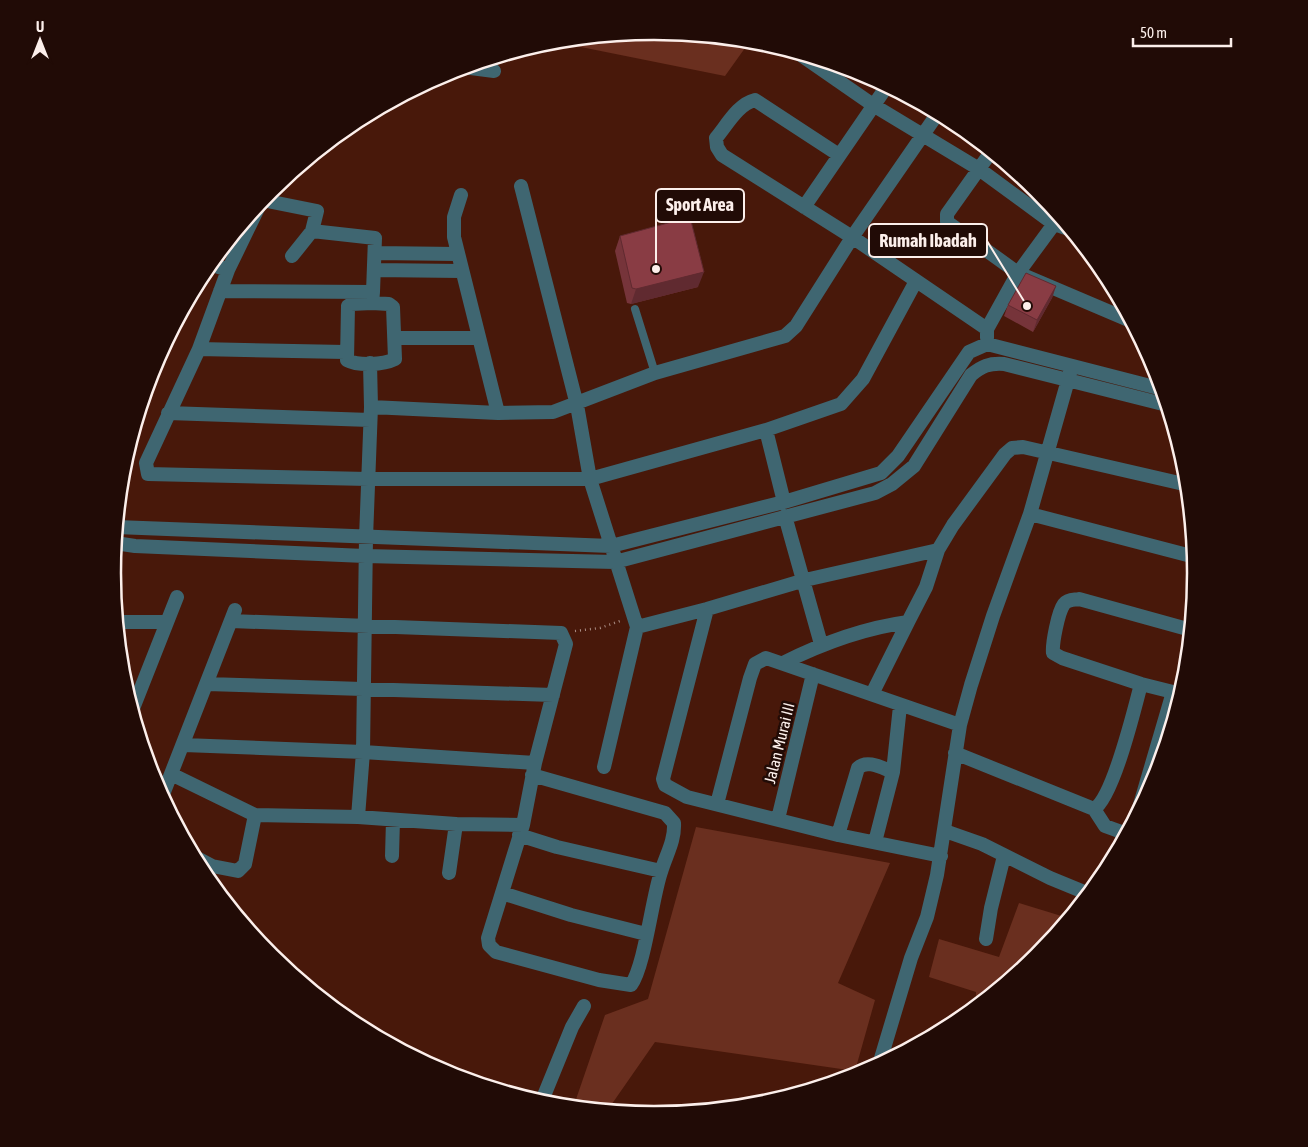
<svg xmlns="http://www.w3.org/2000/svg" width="1308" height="1147" font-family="'Asap Condensed',sans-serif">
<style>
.green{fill:#6a2f1f}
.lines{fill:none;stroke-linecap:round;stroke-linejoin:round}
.path{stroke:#aa8d85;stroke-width:2.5;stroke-dasharray:1 4;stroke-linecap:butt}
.service{stroke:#3f6671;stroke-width:8}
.minor{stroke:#3f6671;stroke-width:14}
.wall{fill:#76343a}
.shaded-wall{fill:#602a30}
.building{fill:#893c44;stroke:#602a30}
.labels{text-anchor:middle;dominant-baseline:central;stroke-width:5;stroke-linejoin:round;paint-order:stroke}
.street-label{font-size:16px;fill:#fcefeb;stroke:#210b06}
.rim{fill:none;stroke:#fcefeb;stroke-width:2.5}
.leader{fill:none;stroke:#fcefeb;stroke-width:2}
.callout-dot{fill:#fcefeb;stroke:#210b06;stroke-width:2}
.callout{fill:#210b06;stroke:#fcefeb;stroke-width:2}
.callout-label{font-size:18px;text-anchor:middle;font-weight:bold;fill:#fcefeb}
</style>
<rect width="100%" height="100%" fill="#48180a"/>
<!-- green -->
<path class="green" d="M654 31 750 41 725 76 551 41Z
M696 827 890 863 838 983 875 1000 855 1071 655 1042 607 1111 573 1108 605 1015 648 999Z
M1019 903 1068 918 1037 957 976 1007V992L929 977 939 939 999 957Z"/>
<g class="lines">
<!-- path -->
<path class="path" d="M575 631 600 628 623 620"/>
<!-- service -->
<path class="service" d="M635 309 655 373"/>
<!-- minor -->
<path class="minor" d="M798 53 873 105 979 169 1054 224 1071 230
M463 67 494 71
M991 152 947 214V222L1018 273 1131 321
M839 155 755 100C738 104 727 125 716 138L717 147 722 155 852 237 987 329
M521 186 577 405 590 479 637 627 604 767
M461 195 454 217V237L498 413
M262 200 228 270 199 349 146 463 148 474 368 479H590L766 430 841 404 863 379 916 281
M262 200 317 211 312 231 292 256
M804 207 887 86
M312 231 375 238 373 292
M375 253 457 254
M210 264 228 270
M374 270 461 271
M220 291 373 292 372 303
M372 303 389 304 393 307 395 359C383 365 358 366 347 360L348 306 351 304Z
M395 338H478
M987 338V329L1018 273 1054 224
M199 349 345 352
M370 363 371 407 366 538 363 752 358 817 456 824 523 825
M371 407 498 413 553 412 655 373 785 336 796 326 853 236 938 113
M168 413 370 420
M766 430 784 502
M1030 514 1195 557
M785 516 821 644
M116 527 611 546 784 502 881 473 898 456 969 352 987 344 1162 389
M115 543 135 546 365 556 615 562 875 493 892 484 914 466 971 375C982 366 989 363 1004 364L1167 405
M707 609 663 779 665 785 687 797 838 835 941 856
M231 621 561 633 566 644 535 763 523 825 488 938 489 945 496 952 599 980 631 985C645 965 652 898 661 872 666 855 675 841 674 823L665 813 532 775
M117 622H167
M637 627 707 609 805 580 938 550 953 525 1005 454 1012 448 1023 447 1188 485
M783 663C823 643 864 628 908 622L926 587 938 550
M207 684 553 695
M872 694 908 622
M1181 694 1141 684 1062 658 1053 653C1052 644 1058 612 1064 604 1068 599 1074 600 1079 599L1191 630
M132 711 177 597
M184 745 363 752 535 763
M955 753 1094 809 1105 826 1127 834
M171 774 255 815 358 817
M162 797 235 610
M717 804 750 678 755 664 766 658 960 725
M1094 809C1113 798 1135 707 1141 684
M1137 815 1173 692
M778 819 813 674
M945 831 982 844 1050 878 1089 894
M519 835 557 847 661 871
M838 835 858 768C867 759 882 768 893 772
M875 842 893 772 900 706
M193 856 212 866 238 871 245 864 255 815
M392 856 393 820
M449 873 456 824
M502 893 571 915 646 934
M986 939 991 908 1004 856
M879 1065 911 958 927 917 937 875 960 725 971 685 993 616 1030 514 1070 373
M541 1103 572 1027 584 1006"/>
</g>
<!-- wall -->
<path class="wall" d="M620 236 698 287 631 304 627 303 615 251Z
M1056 286 1052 298 1033 332 1004 316 1008 305Z"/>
<!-- shaded-wall -->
<path class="shaded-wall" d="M704 272 698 287 631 304 636 289Z
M1056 286 1052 298 1033 332 1037 320Z"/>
<!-- building -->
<path class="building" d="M690 217 704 272 636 289 632 288 620 236Z
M1026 273 1056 286 1037 320 1008 305Z"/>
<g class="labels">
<!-- street labels -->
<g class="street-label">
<text transform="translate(779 743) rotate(-76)">Jalan Murai III</text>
</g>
</g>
<!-- crop -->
<path d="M0 0H1308V1147H0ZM121 573a533 533 0 1 1 1066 0a533 533 0 1 1-1066 0Z" fill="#210b06" fill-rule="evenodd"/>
<path class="rim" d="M121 573a533 533 0 1 1 1066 0a533 533 0 1 1-1066 0Z"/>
<!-- callouts -->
<path class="leader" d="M656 269L656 205M1027 306L987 241"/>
<g class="callout-dot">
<circle cx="656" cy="269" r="5"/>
<circle cx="1027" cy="306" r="5"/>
</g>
<g class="callout">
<rect x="656" y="189" width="88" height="33" rx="5"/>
<rect x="869" y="224" width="118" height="33" rx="5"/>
</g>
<g class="callout-label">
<text x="700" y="211">Sport Area</text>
<text x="928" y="247">Rumah Ibadah</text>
</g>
<!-- north arrow -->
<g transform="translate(40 40)" stroke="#210b06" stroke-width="4" paint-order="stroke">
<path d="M0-4L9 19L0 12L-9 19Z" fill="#fcefeb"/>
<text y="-8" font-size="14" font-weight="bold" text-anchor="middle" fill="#fcefeb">U</text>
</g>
<!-- scale -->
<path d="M1133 38v8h98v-8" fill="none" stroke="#fcefeb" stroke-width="2.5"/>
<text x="1140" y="38" font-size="15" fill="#fcefeb" stroke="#210b06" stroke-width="4" paint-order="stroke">50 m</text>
</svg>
